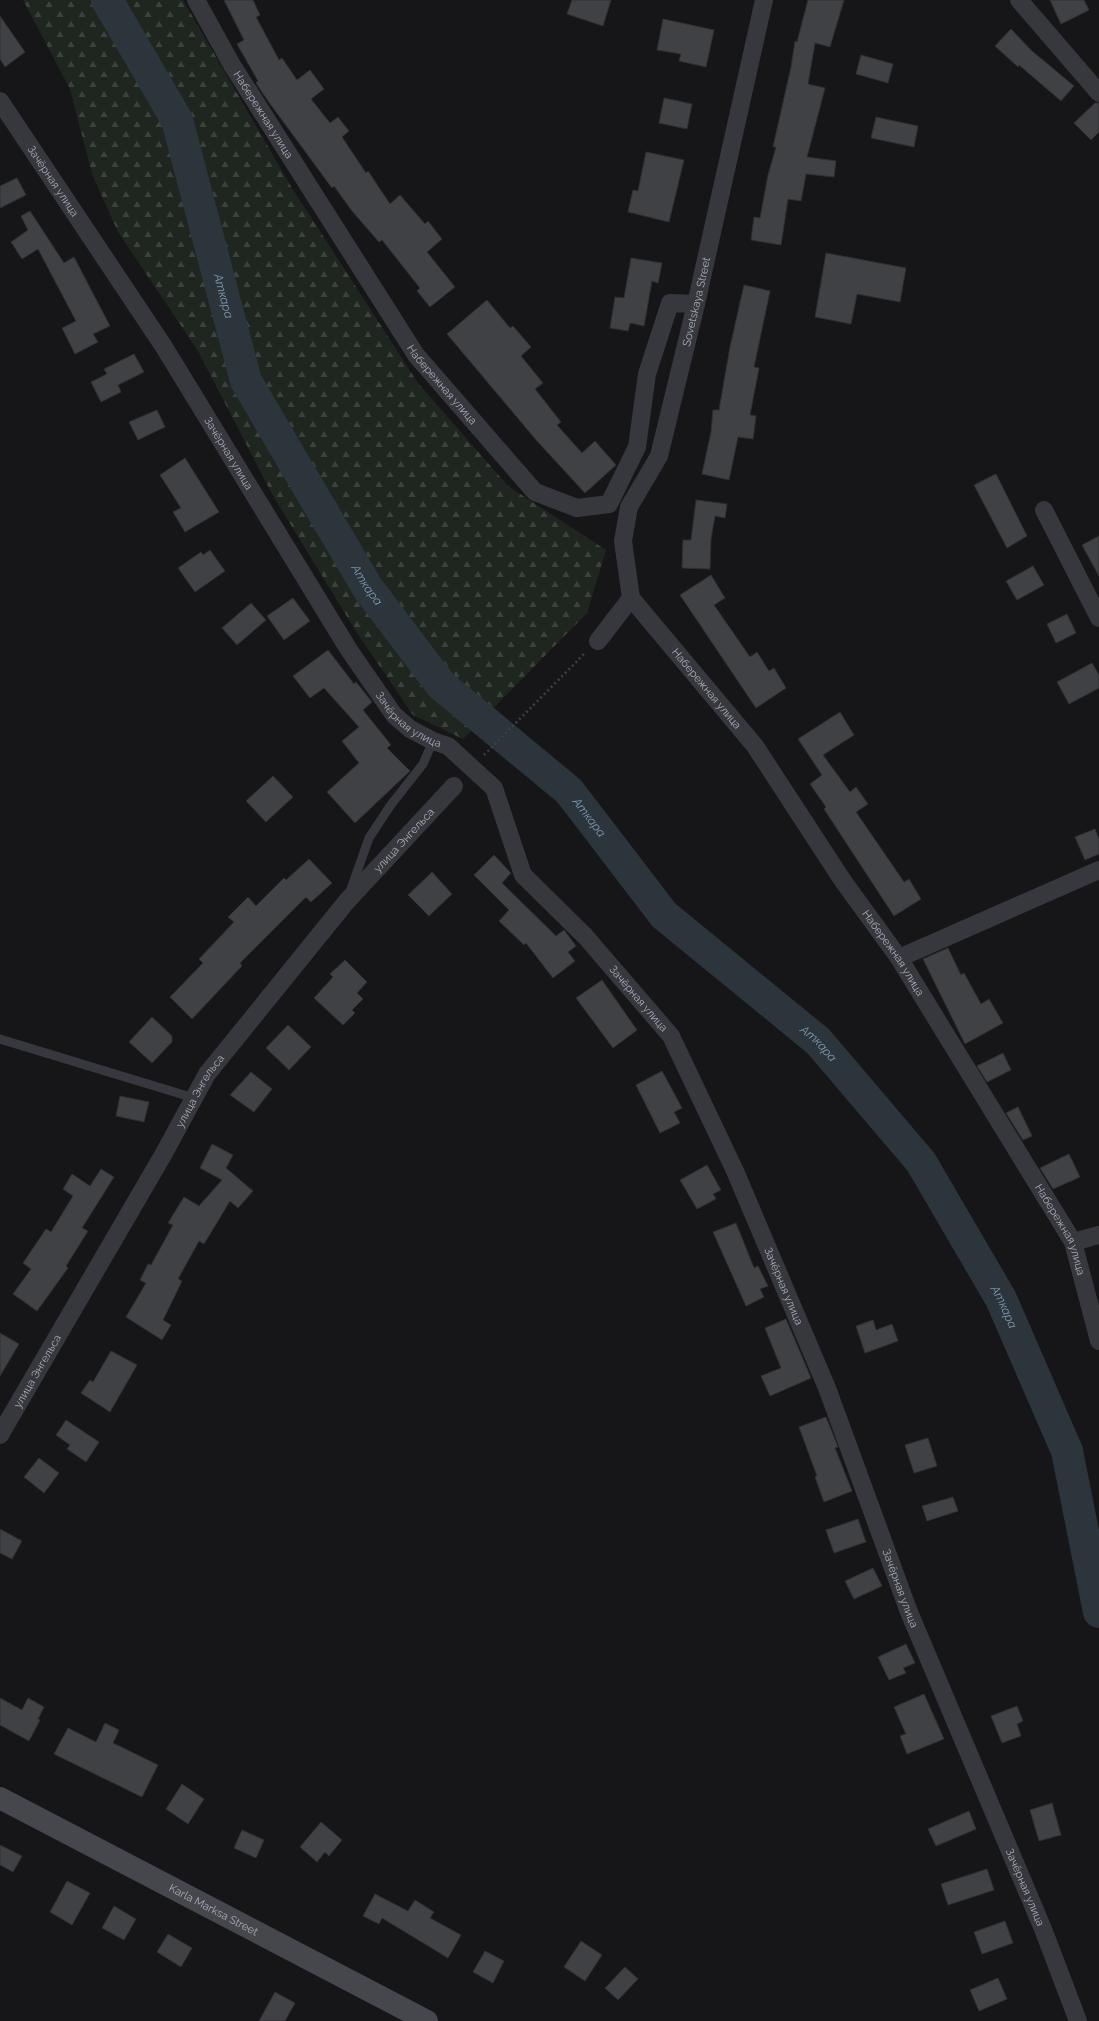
<svg xmlns="http://www.w3.org/2000/svg" width="1099" height="2021" font-family="Raleway,sans-serif">
<style>
.forest{fill:url(#forest-firs)}
.lines{fill:none;stroke-linecap:round;stroke-linejoin:round}
.river{stroke:#2c353c;stroke-width:32}
.building{fill:#404145;stroke:#303034}
.path{stroke:#3d3f44;stroke-width:2.5;stroke-dasharray:2 3;stroke-linecap:butt}
.lane{stroke:#37383d;stroke-width:9}
.street{stroke:#37383d;stroke-width:18}
.secondary{stroke:#45474d;stroke-width:22}
.labels{text-anchor:middle;dominant-baseline:central;stroke-width:3;stroke-linejoin:round;paint-order:stroke}
.street-label{font-size:11px;fill:#a8adb8;stroke:#111113}
.water-label{font-size:12px;font-style:italic;fill:#7f9bb3;stroke:#111113}
</style>
<defs>
<pattern id="forest-firs" width="22" height="20" patternUnits="userSpaceOnUse"><rect width="22" height="20" fill="#1e261f"/><path d="M5 1l3.5 6h-7zM16 11l3.5 6h-7z" fill="#3c433d"/></pattern>
</defs>
<rect width="100%" height="100%" fill="#161618"/>
<!-- forest -->
<path class="forest" d="M23 0H183L292 188 418 383 508 486 606 550 587 613 463 739 413 715 357 633 272 494 198 351 118 232 92 174 70 89Z"/>
<g class="lines">
<!-- river -->
<path class="river" id="s1" d="M107 0 177 120 246 381 367 587 441 685 569 791 664 915 818 1041 921 1162 1001 1299 1067 1451 1099 1612"/>
</g>
<!-- building -->
<path class="building" d="M224 0H253L260 15 256 17 279 60 282 58 297 80 310 70 324 89 311 99 330 123 338 117 349 131 342 137 366 173 368 171 390 204 400 195 425 224 428 221 442 239 427 252 455 287 430 307 417 291 420 288 382 240 379 242 352 211 334 186 332 188 268 101 256 83 258 81 237 44 244 40Z
M572 0H611L603 26 567 14Z
M808 0H844L830 47 815 43 808 84 825 88 807 157 836 161 834 177 806 174 801 201 788 199 781 245 751 240 754 217 760 218 768 175 776 147H773L791 67 795 41 797 42Z
M1050 0H1084L1089 10 1061 24Z
M0 16 25 52 5 67 0 59Z
M663 19 714 30 706 67 679 61 681 54 657 50Z
M1011 29 1032 51 1074 86 1061 101 1019 65 1018 67 995 46Z
M861 55 893 64 888 83 856 74Z
M664 98 692 104 687 129 659 123Z
M1095 103H1099V132L1091 140 1074 123Z
M876 117 918 126 914 147 871 138Z
M646 152 684 160 669 222 628 212 633 190 638 191Z
M17 178 26 195 0 208V186Z
M30 211 64 263 74 257 110 326 93 334 98 342 75 354 62 328 76 321 38 249 22 259 11 242 28 230 21 216Z
M826 253 906 268 900 302 857 294 851 324 815 317Z
M631 258 662 263 658 283 652 281 644 326 630 323 628 331 610 328 615 297 624 298Z
M744 285 770 291 754 367 759 368 750 415 756 416 753 439 738 437 729 480 702 474 711 432 713 410H719L730 347Z
M487 300 510 328 513 326 531 347 521 356 543 383 535 389 561 422 557 425 582 453 595 441 616 465 585 493 537 441 447 334Z
M134 354 144 372 118 385 121 392 101 402 91 382 107 374 104 369Z
M157 410 165 427 138 440 129 422Z
M185 458 219 512 185 532 173 512 181 508 160 475Z
M996 474 1027 536 1007 548 974 485Z
M696 500 727 504 725 518 715 516 711 539 710 569 682 568 683 540H691Z
M1099 536V576L1082 545Z
M210 550 225 571 195 592 178 568 201 552 203 555Z
M1033 566 1044 585 1017 600 1006 581Z
M711 575 725 598 714 605 750 657 757 652 769 671 774 668 786 688 756 708 680 595Z
M293 598 310 621 284 640 267 616Z
M251 603 266 620 237 645 222 628Z
M1067 614 1076 633 1056 643 1047 624Z
M328 650 354 684 356 682 372 702 363 710 391 745 387 748 410 771 355 823 327 792 359 763 342 741 359 727 324 688 310 698 293 676Z
M1092 663 1099 675V688L1069 704 1057 682Z
M840 712 854 735 823 755 850 792 856 787 868 804 856 812 904 882 909 879 921 899 894 916 824 809 826 807 810 784 822 775 798 739Z
M273 776 293 797 266 822 246 801Z
M1095 829 1099 839V854L1085 860 1075 837Z
M494 855 511 873 502 883 556 936 564 930 576 946 568 952 575 961 553 978 526 943 524 945 499 921 509 910 474 875Z
M309 859 332 883 311 902 306 897 240 963 242 966 192 1019 170 997 203 963 199 959 234 922 228 917 248 897 256 906 284 878 286 880Z
M432 872 452 894 429 916 408 895Z
M948 948 961 975 964 973 981 1004 989 999 1003 1023 965 1044 923 959Z
M345 960 367 982 357 993 363 999 352 1010 355 1013 343 1025 314 998 333 977 330 974Z
M602 980 637 1030 613 1048 576 998Z
M152 1017 172 1036V1042L152 1063 129 1042Z
M288 1025 311 1047 289 1070 266 1048Z
M1003 1053 1011 1070 987 1082 977 1066Z
M662 1071 682 1108 674 1112 680 1123 660 1133 636 1085Z
M251 1072 272 1089 254 1112 230 1095Z
M120 1096 149 1102 144 1122 116 1116Z
M1018 1107 1032 1136 1023 1140 1006 1113Z
M212 1144 233 1155 226 1168 253 1191 238 1208 230 1201 204 1244 199 1241 178 1279 182 1281 163 1320 171 1325 162 1340 126 1317 146 1283 140 1280 148 1264 151 1265 173 1225 168 1223 184 1197 199 1206 222 1180 200 1168Z
M1069 1154 1080 1177 1053 1189 1040 1168Z
M707 1165 721 1190 713 1194 716 1199 697 1209 680 1180Z
M101 1169 114 1177 82 1228 88 1231 66 1266 68 1268 37 1311 13 1294 31 1269 23 1263 46 1229 51 1232 73 1196 63 1189 72 1174 90 1186Z
M736 1223 754 1268 758 1266 768 1286 760 1289 764 1297 746 1306 713 1232Z
M786 1319 811 1378 770 1396 761 1376 781 1368 765 1328Z
M873 1320 876 1330 892 1324 898 1341 865 1353 856 1326Z
M0 1333 19 1344 0 1376Z
M111 1351 137 1365 110 1412 81 1393 90 1380 93 1382Z
M826 1417 838 1447 835 1448 852 1491 824 1502 815 1477 817 1476 799 1427Z
M66 1420 99 1442 86 1462 67 1449 70 1445 56 1435Z
M928 1438 937 1466 914 1473 905 1445Z
M39 1458 59 1473 44 1493 24 1477Z
M953 1497 958 1511 927 1521 922 1506Z
M858 1519 866 1542 834 1553 826 1530Z
M0 1529 22 1541 12 1559 0 1553Z
M873 1568 882 1586 854 1599 845 1581Z
M906 1644 915 1663 903 1668 906 1673 889 1680 878 1657Z
M924 1694 944 1739 907 1754 900 1736 906 1734 894 1707Z
M0 1698 22 1710 28 1698 44 1707 38 1719 40 1720 29 1741 0 1725Z
M1017 1706 1023 1721 1017 1724 1021 1736 1002 1743 991 1716Z
M105 1723 119 1730 113 1743 158 1765 142 1797 54 1754 68 1728 96 1742Z
M182 1784 204 1799 188 1824 166 1809Z
M1052 1803 1061 1835 1039 1841 1030 1810Z
M969 1811 976 1829 936 1846 928 1829Z
M321 1822 342 1840 329 1856 325 1852 317 1862 300 1847Z
M242 1830 264 1840 256 1858 234 1848Z
M0 1845 22 1856 13 1872 0 1865Z
M987 1869 994 1890 948 1905 941 1884Z
M67 1881 90 1893 72 1925 50 1912Z
M375 1894 408 1911 415 1900 434 1912 430 1918 461 1935 448 1958 382 1918 379 1924 363 1916Z
M114 1906 136 1919 124 1940 102 1928Z
M1005 1921 1013 1943 982 1954 974 1932Z
M168 1934 192 1948 181 1967 157 1952Z
M581 1941 602 1955 585 1981 564 1967Z
M485 1951 504 1961 493 1983 473 1972Z
M625 1967 638 1979 618 2000 605 1988Z
M998 1978 1007 1999 979 2011 970 1990Z
M275 1992 295 2003 285 2021H259Z"/>
<g class="lines">
<!-- path -->
<path class="path" d="M484 755 586 652"/>
<!-- lane -->
<path class="lane" d="M350 892 369 838 390 806 423 764 433 741
M0 1039 194 1098"/>
<!-- street -->
<g class="street">
<path id="s2" d="M196 0 232 65 416 355 535 492 577 508 609 504 637 447 647 374 670 303 696 304"/>
<path d="M1019 0 1099 93"/>
<path id="s3" d="M0 101 164 347 349 650 394 715 410 729 433 741 448 746 494 788 523 875 585 936 671 1036 735 1171 827 1388 909 1612 1043 1929 1078 2021"/>
<path d="M1044 510 1099 618"/>
<path id="s4" d="M631 598 755 746 843 881 899 958 1073 1242 1099 1341"/>
<path id="s5" d="M631 598 623 541 629 507 659 456 696 304 764 0"/>
<path d="M598 641 631 598"/>
<path d="M899 958 1099 870"/>
<path d="M1073 1242 1099 1235"/>
<path id="s6" d="M0 1435 163 1155 207 1074 347 901 454 786"/>
</g>
<!-- secondary -->
<path class="secondary" id="s7" d="M0 1798 427 2021"/>
</g>
<g class="labels">
<!-- street labels -->
<g class="street-label">
<text stroke="none"><textPath href="#s2" startOffset="133">Набережная улица</textPath></text>
<text stroke="none"><textPath href="#s3" startOffset="96">Зачёрная улица</textPath></text>
<text stroke="none"><textPath href="#s5" startOffset="310">Sovetskaya Street</textPath></text>
<text stroke="none"><textPath href="#s2" startOffset="457">Набережная улица</textPath></text>
<text stroke="none"><textPath href="#s3" startOffset="420">Зачёрная улица</textPath></text>
<text stroke="none"><textPath href="#s4" startOffset="118">Набережная улица</textPath></text>
<text stroke="none"><textPath href="#s3" startOffset="744">Зачёрная улица</textPath></text>
<text stroke="none"><textPath href="#s6" startOffset="722">улица Энгельса</textPath></text>
<text stroke="none"><textPath href="#s4" startOffset="442">Набережная улица</textPath></text>
<text stroke="none"><textPath href="#s3" startOffset="1116">Зачёрная улица</textPath></text>
<text stroke="none"><textPath href="#s6" startOffset="398">улица Энгельса</textPath></text>
<text stroke="none"><textPath href="#s4" startOffset="766">Набережная улица</textPath></text>
<text stroke="none"><textPath href="#s3" startOffset="1440">Зачёрная улица</textPath></text>
<text stroke="none"><textPath href="#s6" startOffset="74">улица Энгельса</textPath></text>
<text stroke="none"><textPath href="#s3" startOffset="1764">Зачёрная улица</textPath></text>
<text stroke="none"><textPath href="#s3" startOffset="2088">Зачёрная улица</textPath></text>
<text stroke="none"><textPath href="#s7" startOffset="241">Karla Marksa Street</textPath></text>
</g>
<!-- water labels -->
<g class="water-label">
<text stroke="none"><textPath href="#s1" startOffset="321">Аткара</textPath></text>
<text stroke="none"><textPath href="#s1" startOffset="646">Аткара</textPath></text>
<text stroke="none"><textPath href="#s1" startOffset="970">Аткара</textPath></text>
<text stroke="none"><textPath href="#s1" startOffset="1294">Аткара</textPath></text>
<text stroke="none"><textPath href="#s1" startOffset="1618">Аткара</textPath></text>
</g>
</g>
</svg>
